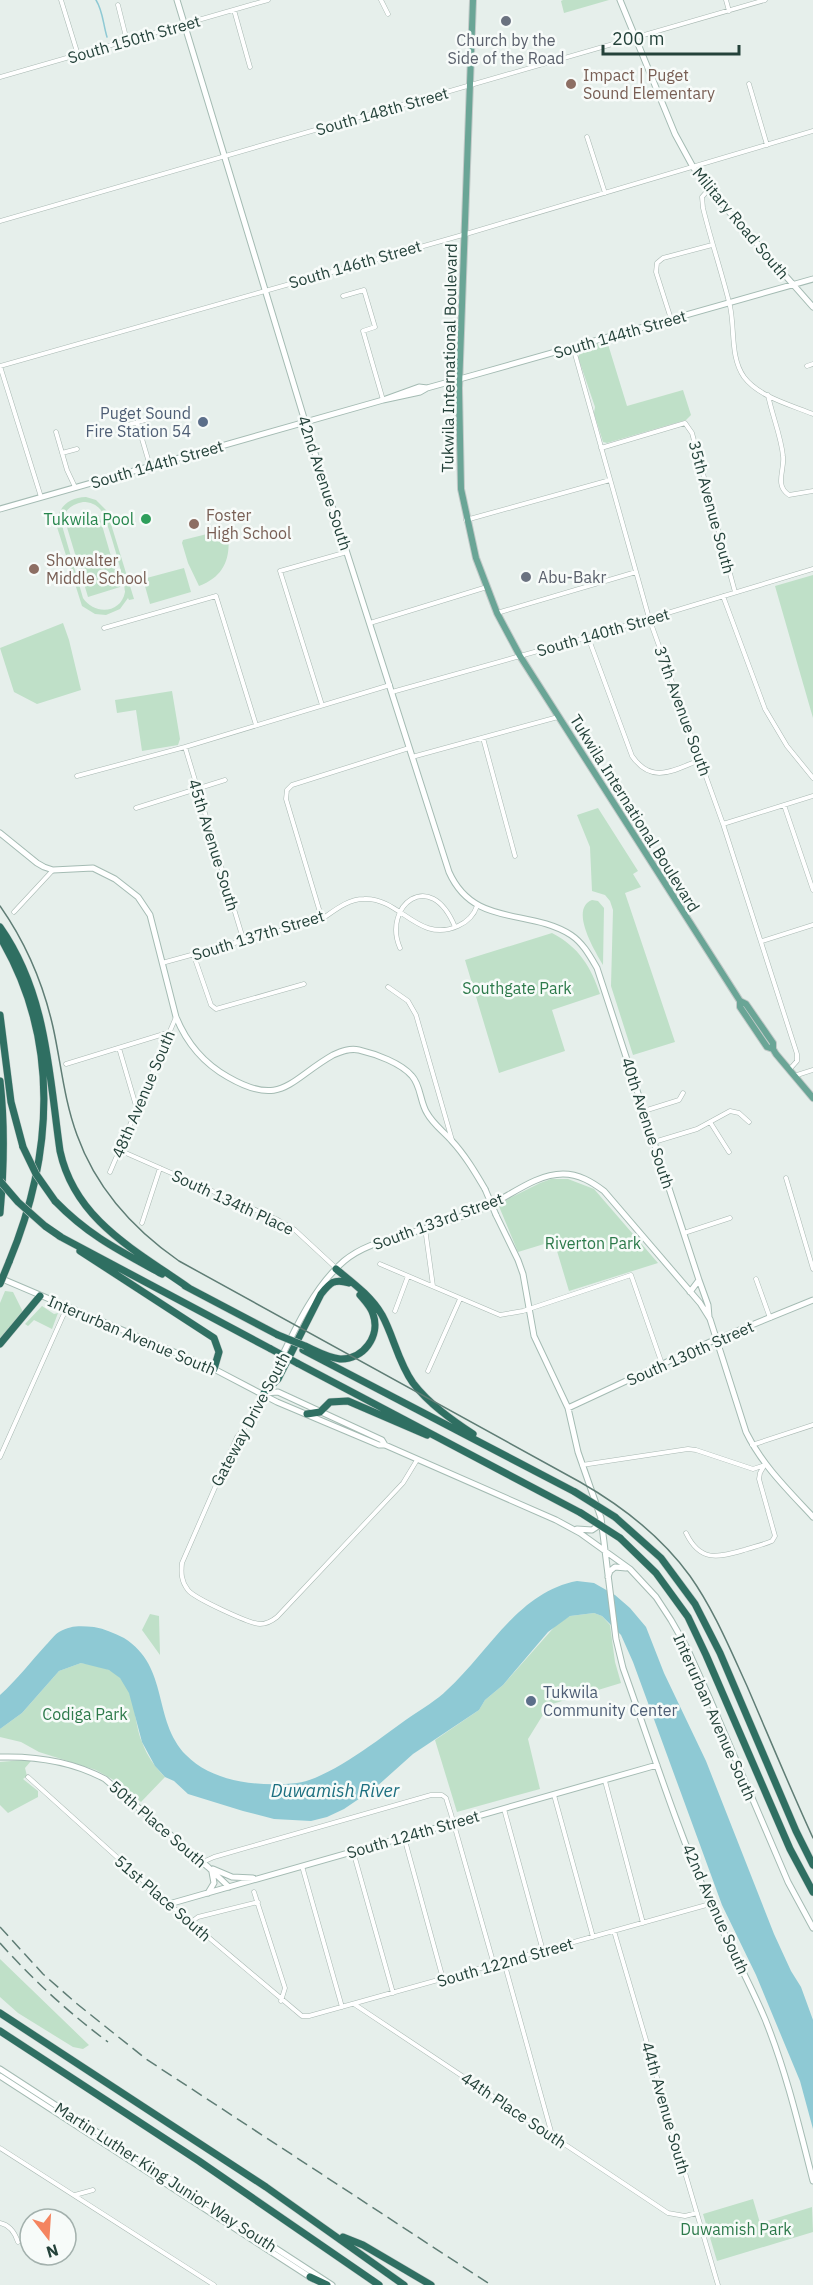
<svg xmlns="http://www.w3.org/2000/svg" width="813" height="2285" font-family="'IBM Plex Sans',sans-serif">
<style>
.green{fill:#bfe0c8;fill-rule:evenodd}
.water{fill:#8ec9d4}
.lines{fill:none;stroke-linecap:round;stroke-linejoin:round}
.stream{stroke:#8ec9d4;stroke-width:1.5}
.street-casing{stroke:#a8b8b2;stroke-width:5}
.secondary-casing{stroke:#a4bbb3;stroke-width:7}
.primary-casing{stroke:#c2cac8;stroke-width:8}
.highway-casing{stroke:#c2cac8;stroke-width:8}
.street{stroke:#fff;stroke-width:4}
.secondary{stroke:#fff;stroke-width:5}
.primary{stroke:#6aa596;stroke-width:6}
.highway{stroke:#2f6f62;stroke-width:7}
.tram{stroke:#5f7d75;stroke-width:1.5}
.rail{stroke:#5f7d75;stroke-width:1.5;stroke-dasharray:12 6;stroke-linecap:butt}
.secondary-bridge-casing{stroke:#a4bbb3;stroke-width:7;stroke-linecap:butt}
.highway-bridge-casing{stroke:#c2cac8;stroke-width:8;stroke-linecap:butt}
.secondary-bridge{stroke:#fff;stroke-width:5}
.highway-bridge{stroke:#2f6f62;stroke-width:7}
.worship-dot{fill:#6b7280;stroke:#f7fbf9;stroke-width:2}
.education-dot{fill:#8d6e63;stroke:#f7fbf9;stroke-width:2}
.service-dot{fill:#5c6f8a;stroke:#f7fbf9;stroke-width:2}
.leisure-dot{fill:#2e9e5b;stroke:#f7fbf9;stroke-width:2}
.labels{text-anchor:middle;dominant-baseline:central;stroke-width:5;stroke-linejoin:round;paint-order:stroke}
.street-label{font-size:16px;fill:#24423a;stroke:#f7fbf9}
.worship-label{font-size:16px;fill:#5b616d;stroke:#f7fbf9}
.education-label{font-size:16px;fill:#785e54;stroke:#f7fbf9;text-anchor:start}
.service-label{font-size:16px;fill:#4e5e75;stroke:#f7fbf9;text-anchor:end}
.leisure-label{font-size:16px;fill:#27864d;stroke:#f7fbf9;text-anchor:end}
.park-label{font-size:16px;fill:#2d7a4b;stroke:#f7fbf9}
.water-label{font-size:18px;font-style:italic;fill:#1c6f80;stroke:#f7fbf9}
</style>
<rect width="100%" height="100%" fill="#e6efeb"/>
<!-- green -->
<path class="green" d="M563 0H609L564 13 561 1Z
M607 341 627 406 683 390 691 415 686 420 607 443 603 442 594 413 595 407 578 357 582 349Z
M86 497 96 500 107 511 134 599 129 600 128 598 120 609 106 615 95 614 82 606 57 527C56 509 68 497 86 497ZM83 502C91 502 98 505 102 512 107 519 126 584 125 592 121 614 94 615 83 598L63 529C61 514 68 505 83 502Z
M99 515 120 587 88 597 66 524Z
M227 529C232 555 226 576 199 586L188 563 182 543 183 540Z
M184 568 191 592 150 604 143 579Z
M813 575V718L775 586Z
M63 623 69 640 81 690 37 704 14 692 0 648Z
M172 691 180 739 178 745 142 751 136 710 117 713 115 700Z
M598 808 638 871 633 874 641 887 625 893 675 1042 633 1055 611 986 613 910 610 901 605 895 592 891 590 847 577 815Z
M592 900 598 901 604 908 603 965C595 951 569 909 592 900Z
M552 933C579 947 591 967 600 994L552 1010 565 1051 499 1073 465 960Z
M551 1179H568L594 1189 658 1263 569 1291 554 1241 518 1252 498 1204 540 1183Z
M5 1291 13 1292 23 1312 0 1339V1303Z
M42 1306 54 1314 58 1313 52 1329 34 1320 28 1326 25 1324Z
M594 1613 602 1616 610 1625 615 1662 621 1683 549 1705 528 1739 540 1789 457 1812 435 1740 479 1710 485 1700 503 1685 557 1624 570 1616Z
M150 1614 159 1616 160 1655 142 1630Z
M81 1663C92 1665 107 1667 116 1674 137 1690 133 1721 142 1742 147 1756 155 1767 165 1777L141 1802 119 1783 96 1770 39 1752 21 1742 0 1737V1729L22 1713 59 1671Z
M23 1760 31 1761 25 1768 27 1776 23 1779 38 1791V1797L8 1813 0 1805V1762Z
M0 1959 89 2045 83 2049 73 2047 18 2013 0 1997Z
M753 2199 760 2223 812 2207 813 2232 717 2261 703 2214Z"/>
<!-- water -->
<path class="water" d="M577 1581 594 1583 615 1595 630 1608 646 1627 664 1673 706 1761 774 1934 791 1971 801 1987 813 2020V2129L800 2081 756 1975 722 1905 633 1662 621 1635 602 1616 594 1613 570 1616 548 1632 503 1685 485 1700 479 1710 413 1754 375 1788 344 1809 327 1817 311 1821 274 1819 243 1811 188 1794 174 1781 165 1777 155 1766 142 1742 129 1693 120 1678 109 1670 81 1663 59 1671 22 1713 0 1729V1695C17 1680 31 1661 46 1645 50 1641 54 1635 59 1632 71 1625 81 1626 94 1627 105 1629 114 1633 124 1638 170 1667 152 1720 186 1755 213 1783 261 1787 297 1783 329 1779 383 1736 410 1717 423 1708 437 1700 447 1690 488 1653 518 1592 577 1581Z"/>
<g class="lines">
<!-- stream -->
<path class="stream" d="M96 0C103 11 103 24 107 37"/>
<!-- street casing -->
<g class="street-casing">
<path id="street" d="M61 0 78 55
M381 0 388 14
M726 0 729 11
M118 5 127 41
M234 10 250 67
M0 77 268 0
M749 84 767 145
M587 137 605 193
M709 189 702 197 703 208C711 241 722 273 730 306 735 329 730 357 744 377 759 397 791 405 813 414
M0 221 765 0
M343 296 364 290 375 327 363 331 383 400
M671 319 656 272 657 263 663 258 712 245
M573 347 649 618 723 824 797 1054V1061L789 1070
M0 366 466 234 813 131
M0 366 41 497
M807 366 813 364
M768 395C772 415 781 436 783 456 785 470 774 485 789 495L813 491
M137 422 150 466
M121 427 152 418
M56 432 67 470 75 487
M601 448 685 423 692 433 735 592
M62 453 77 449
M466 520 610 480
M723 596 765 709 787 746 813 778
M497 613 636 572
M370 623 487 587
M104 628 216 596 256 725
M588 637 632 756C652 785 674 770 700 760
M392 692 588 637 813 569
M322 705 280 571 347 552
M483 738 515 856
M185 747 244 942
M412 757 558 717
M77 776 185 747 390 685
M784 805 813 890
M136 808 225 780
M723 824 813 796
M14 912 53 870
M322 919 286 799 287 790 292 785 409 748
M762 941 813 925
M400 948C382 907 430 866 455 927
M194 956 211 1005 216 1009 304 984
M162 963 322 919C335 910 348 899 364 899 400 897 418 944 458 926 467 922 474 915 477 906
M388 987 408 1001 416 1015 452 1140
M119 1048 136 1106
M66 1064 167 1033
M794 1076 813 1070
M644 1111 679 1100 683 1093
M710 1122 729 1152
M654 1142 697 1129 730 1111 739 1113 749 1122
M119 1150 276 1219 295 1230 336 1268
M110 1172 176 1017
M786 1178 813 1269
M142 1223 160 1168
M425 1228 433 1286
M684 1233 730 1218
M380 1264 500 1315 523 1311 631 1275 662 1364
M756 1279 770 1318
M395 1311 408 1276
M428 1371 460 1299
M264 1394 251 1419 237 1437 182 1563C181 1573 181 1581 188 1590 194 1598 250 1624 260 1624 266 1624 272 1621 277 1617L403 1483 417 1460
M752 1445 813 1425
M0 1457 67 1307
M582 1465 688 1449 696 1450 753 1469 765 1465
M686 1533C700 1562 717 1558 744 1550 753 1547 763 1545 772 1541L775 1536 759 1479 760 1473 764 1466
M28 1777 169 1904 302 2016H309L710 1904
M605 1781 643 1923
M554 1795 593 1937
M504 1809 543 1951
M404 1837 443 1979
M353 1851 393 1993
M203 1862 214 1857 431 1795H442L446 1798 451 1814 494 1965
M302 1866 342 2007
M254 1892 285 1988 281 2001
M190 1923 198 1917 258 1902
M614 1931 718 2285
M504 1962 552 2135
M354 2004 668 2213 685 2216 697 2213
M0 2148 214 2285
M75 2195 93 2190
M0 2223C10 2225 15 2233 18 2242"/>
</g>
<!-- secondary casing -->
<g class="secondary-casing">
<path id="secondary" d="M177 0 307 428 449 872C474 928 529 908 571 935 583 943 590 956 597 968L699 1280 690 1292
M620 0 675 134 693 167 709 189 813 307
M383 400 419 387 427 388 474 375 813 279
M0 509 383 400 420 392 427 388
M0 833 37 863 44 867 53 870 93 868 115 879 138 897 150 915 176 1017C187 1044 203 1063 228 1077 282 1108 289 1080 333 1055 342 1051 350 1048 359 1050 376 1054 401 1063 412 1076 421 1086 420 1102 427 1113 433 1124 443 1131 451 1140 465 1155 475 1172 485 1189
M496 1215 518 1260 523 1274 534 1336 568 1408 578 1452 601 1518 616 1639 623 1668C651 1746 676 1827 710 1903 727 1942 748 1979 765 2019 786 2071 799 2126 813 2181
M0 1278 214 1369 277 1402 379 1445H385L556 1520 580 1533 630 1569 656 1597 671 1620 687 1648 709 1697 788 1882 813 1928
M699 1280 708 1305 709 1317
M266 1389C287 1348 308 1292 344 1261 363 1245 387 1240 410 1233 435 1225 460 1218 484 1208 509 1197 535 1174 563 1174 579 1174 592 1182 604 1191L700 1303 710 1319 746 1432C762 1465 788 1490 813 1517
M264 1393 278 1392 382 1440 385 1445
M568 1408 710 1342 813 1300
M577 1529 592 1530 598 1526 599 1521
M608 1577 610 1571 615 1567 626 1568
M0 1757C37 1756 72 1761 105 1779L208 1867 229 1887
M213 1869 232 1877 253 1878
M208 1893 214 1883 212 1872
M169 1904 657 1765
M0 2069 332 2285
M0 2076 313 2279"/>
</g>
<!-- primary casing -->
<g class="primary-casing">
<path id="primary" d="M473 0 459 388 461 489 476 558 497 613 520 656 740 1001V1007L767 1047 773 1049
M740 1001 746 1004 773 1043V1049L776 1054 813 1098"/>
</g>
<!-- highway casing -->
<g class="highway-casing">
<path id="highway" d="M0 927C47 994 49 1074 60 1151 75 1220 135 1250 189 1288
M0 937C61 1040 53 1156 9 1262
M0 1015 11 1102 23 1147
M0 1081C5 1125 4 1169 0 1213
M55 1201C89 1236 120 1251 162 1274
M45 1226 61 1237
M59 1236 271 1349
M80 1251 214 1338 219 1352 214 1369
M336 1269C353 1283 371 1296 382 1315 394 1337 398 1362 413 1383 429 1404 452 1420 473 1434
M185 1286 278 1335
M0 1344 40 1296
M305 1346C316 1351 328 1358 340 1359 363 1360 381 1336 373 1314 371 1307 365 1301 360 1295
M303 1350 575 1492
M297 1363 581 1513
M264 1393 278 1379 321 1294C330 1283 334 1278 349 1283
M307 1414 320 1412 330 1402 348 1401 427 1435
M615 1517 661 1558 695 1604 720 1653 796 1831 813 1865
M620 1538 656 1573 688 1617 706 1655 790 1849 813 1892
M0 2013 266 2187 404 2285
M0 2031 199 2161 379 2285
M343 2237 363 2245 431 2285
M310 2277 327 2285"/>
</g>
<!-- street -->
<use href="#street" class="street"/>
<!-- secondary -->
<use href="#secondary" class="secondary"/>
<!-- primary -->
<use href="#primary" class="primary"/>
<!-- highway -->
<use href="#highway" class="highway"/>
<!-- tram -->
<path class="tram" d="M0 906C26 943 43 983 53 1027 61 1063 64 1100 77 1135 96 1188 133 1229 179 1261L580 1482C622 1506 661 1536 690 1576 714 1610 730 1649 747 1686 769 1737 790 1788 813 1838"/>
<!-- rail -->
<path class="rail" d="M0 1927 43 1974 76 2003 146 2059 491 2285
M0 1943C33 1980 69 2013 108 2042"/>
<!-- secondary-bridge casing -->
<g class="secondary-bridge-casing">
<path id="secondary-bridge" d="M485 1189 496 1215"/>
</g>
<!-- highway-bridge casing -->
<g class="highway-bridge-casing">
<path id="highway-bridge" d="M23 1147 36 1174 55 1201
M0 1181 18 1202 45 1226
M0 1284 9 1262
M278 1335 305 1346
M271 1349 297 1363
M575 1492 615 1517
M581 1513 620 1538"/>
</g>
<!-- secondary-bridge -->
<use href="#secondary-bridge" class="secondary-bridge"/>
<!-- highway-bridge -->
<use href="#highway-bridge" class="highway-bridge"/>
</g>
<!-- markers -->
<g class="worship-dot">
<circle cx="506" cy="21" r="6"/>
<circle cx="526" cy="577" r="6"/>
</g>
<g class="education-dot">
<circle cx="571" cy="84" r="6"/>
<circle cx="194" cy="524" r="6"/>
<circle cx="34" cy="569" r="6"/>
</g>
<g class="service-dot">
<circle cx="203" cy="422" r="6"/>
<circle cx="531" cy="1701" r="6"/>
</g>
<circle class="leisure-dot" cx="146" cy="519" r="6"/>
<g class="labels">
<!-- street labels -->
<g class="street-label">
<text transform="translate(134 39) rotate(-16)">South 150th Street</text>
<text transform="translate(382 111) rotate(-16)">South 148th Street</text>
<text transform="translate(741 223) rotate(50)">Military Road South</text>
<text transform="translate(355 264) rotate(-16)">South 146th Street</text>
<text transform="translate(620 334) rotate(-16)">South 144th Street</text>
<text transform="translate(449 358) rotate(-89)">Tukwila International Boulevard</text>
<text transform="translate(157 464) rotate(-16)">South 144th Street</text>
<text transform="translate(325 483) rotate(72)">42nd Avenue South</text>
<text transform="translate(712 507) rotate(75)">35th Avenue South</text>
<text transform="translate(603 632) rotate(-16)">South 140th Street</text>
<text transform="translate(683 711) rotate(70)">37th Avenue South</text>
<text transform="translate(635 813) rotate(58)">Tukwila International Boulevard</text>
<text transform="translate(214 845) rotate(73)">45th Avenue South</text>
<text transform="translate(258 935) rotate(-17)">South 137th Street</text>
<text transform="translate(143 1094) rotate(-67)">48th Avenue South</text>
<text transform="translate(648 1123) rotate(72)">40th Avenue South</text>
<text transform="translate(233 1202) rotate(25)">South 134th Place</text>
<text transform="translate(438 1221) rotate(-20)">South 133rd Street</text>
<text transform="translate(132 1335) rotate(23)">Interurban Avenue South</text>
<text transform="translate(690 1353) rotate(-24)">South 130th Street</text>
<text transform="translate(250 1419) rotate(-62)">Gateway Drive South</text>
<text transform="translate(715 1717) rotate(66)">Interurban Avenue South</text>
<text transform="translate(158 1824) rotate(41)">50th Place South</text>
<text transform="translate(413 1834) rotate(-16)">South 124th Street</text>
<text transform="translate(163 1898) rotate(41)">51st Place South</text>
<text transform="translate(716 1909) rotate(66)">42nd Avenue South</text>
<text transform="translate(505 1962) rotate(-16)">South 122nd Street</text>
<text transform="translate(666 2108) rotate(74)">44th Avenue South</text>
<text transform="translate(514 2110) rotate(34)">44th Place South</text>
<text transform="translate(166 2177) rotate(33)">Martin Luther King Junior Way South</text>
</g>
<!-- worship labels -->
<g class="worship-label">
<text x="506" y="40">Church by the<tspan x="506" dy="18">Side of the Road</tspan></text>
<text x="538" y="577" text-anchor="start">Abu-Bakr</text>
</g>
<!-- education labels -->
<g class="education-label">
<text x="583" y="75">Impact | Puget<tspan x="583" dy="18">Sound Elementary</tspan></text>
<text x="206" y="515">Foster<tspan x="206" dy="18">High School</tspan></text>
<text x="46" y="560">Showalter<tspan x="46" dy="18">Middle School</tspan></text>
</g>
<!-- service labels -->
<g class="service-label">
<text x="191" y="413">Puget Sound<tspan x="191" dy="18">Fire Station 54</tspan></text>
<text x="543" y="1692" text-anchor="start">Tukwila<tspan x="543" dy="18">Community Center</tspan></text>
</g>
<!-- leisure labels -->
<g class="leisure-label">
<text x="134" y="519">Tukwila Pool</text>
</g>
<!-- park labels -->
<g class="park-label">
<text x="517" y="988">Southgate Park</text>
<text x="593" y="1243">Riverton Park</text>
<text x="85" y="1714">Codiga Park</text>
<text x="736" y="2229">Duwamish Park</text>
</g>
<!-- water labels -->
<g class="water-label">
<text x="335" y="1790">Duwamish River</text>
</g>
</g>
<!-- north arrow -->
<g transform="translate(48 2237) rotate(163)"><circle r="28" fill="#f7fbf9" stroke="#a3b1ad" stroke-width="1.5"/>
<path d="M0-4.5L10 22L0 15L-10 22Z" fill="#f4845f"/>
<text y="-9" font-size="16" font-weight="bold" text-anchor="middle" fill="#24423a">N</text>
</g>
<!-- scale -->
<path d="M603 45v9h136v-9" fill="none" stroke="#24423a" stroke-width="3"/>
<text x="612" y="45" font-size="18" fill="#24423a" stroke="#f7fbf9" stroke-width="4.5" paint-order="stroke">200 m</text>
</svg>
